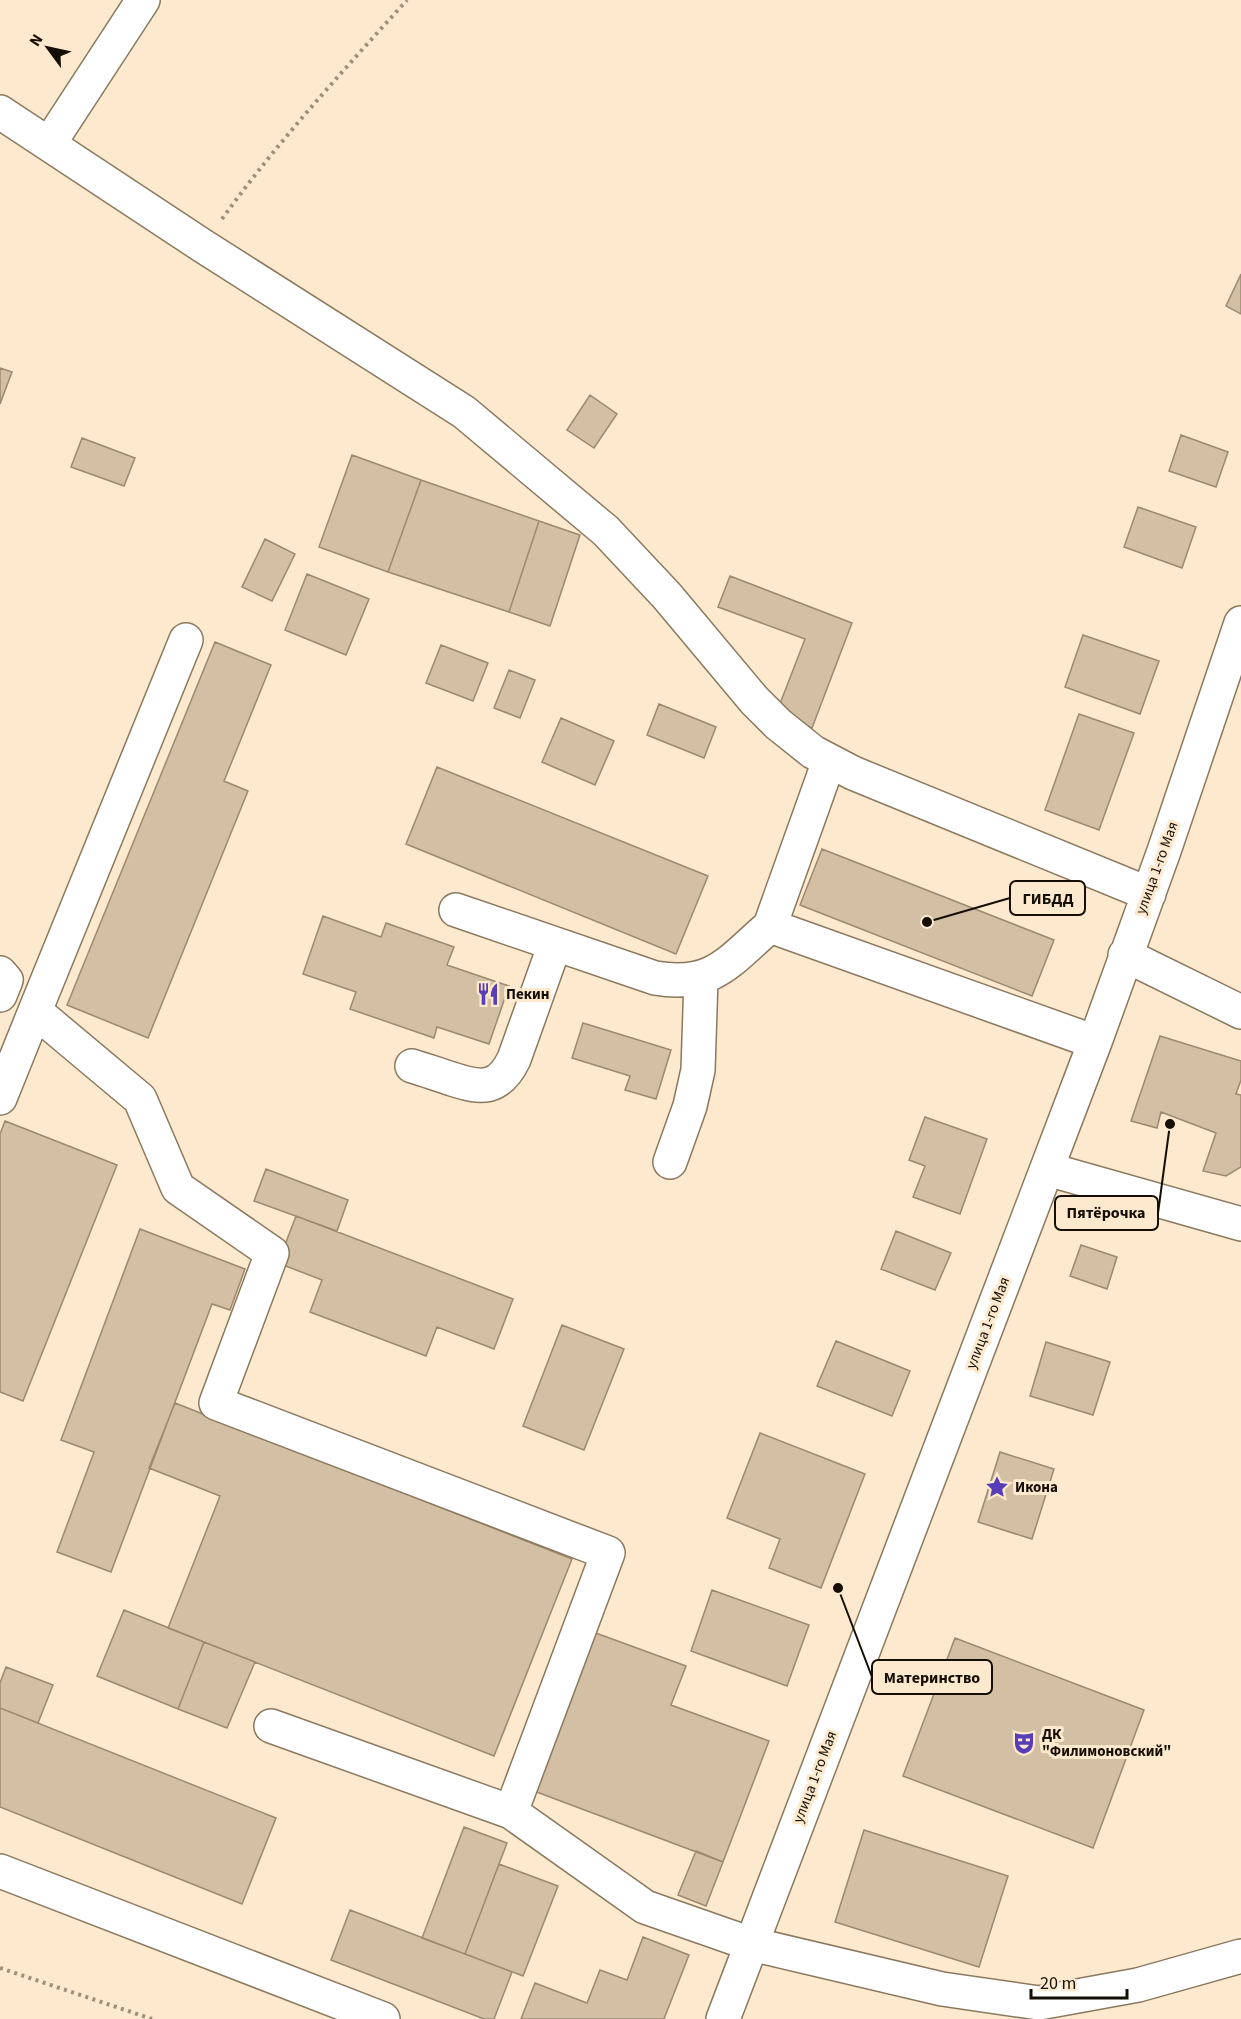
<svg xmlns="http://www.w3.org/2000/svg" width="1241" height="2019" font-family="'Source Sans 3',sans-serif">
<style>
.building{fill:#d2bfa4;stroke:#9b8970;stroke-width:1.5}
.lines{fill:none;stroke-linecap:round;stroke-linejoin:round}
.minor-casing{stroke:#8a795f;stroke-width:36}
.path{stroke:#9e8f7b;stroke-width:4;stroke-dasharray:3 4.5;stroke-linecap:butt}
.minor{stroke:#fff;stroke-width:33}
.labels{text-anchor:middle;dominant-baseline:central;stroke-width:6;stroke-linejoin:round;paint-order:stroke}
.street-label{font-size:15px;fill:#150e05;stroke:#fde9cd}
.poi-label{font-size:15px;font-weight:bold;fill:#150e05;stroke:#fde9cd;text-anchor:start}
.leader{fill:none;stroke:#150e05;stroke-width:2}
.callout-dot{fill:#150e05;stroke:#fde9cd;stroke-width:2}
.callout{fill:#fde9cd;stroke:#150e05;stroke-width:2}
.callout-label{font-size:16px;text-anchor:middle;font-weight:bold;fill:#150e05}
</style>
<rect width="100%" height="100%" fill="#fde9cd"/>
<!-- building -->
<path class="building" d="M1241 274V314L1226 306Z
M0 368 12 372 0 404Z
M590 395 617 414 594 448 567 430Z
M1181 435 1228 452 1216 487 1169 471Z
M82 438 135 458 124 486 71 467Z
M352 455 421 480 388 572 319 547Z
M421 480 539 521 509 612 388 572Z
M1138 507 1196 527 1182 568 1124 547Z
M539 521 580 535 550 626 509 612Z
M265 539 295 554 272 601 242 587Z
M307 574 369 599 346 655 285 630Z
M730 576 852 623 812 728 776 714 805 639 718 607Z
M1083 635 1159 661 1140 714 1065 687Z
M215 642 271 665 224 781 248 791 148 1038 67 1005Z
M441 645 488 663 473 701 426 683Z
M509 670 535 680 520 718 494 708Z
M659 704 716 727 704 758 647 735Z
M1079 714 1134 733 1099 830 1045 810Z
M561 718 614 741 595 785 542 762Z
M437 767 708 876 676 954 406 844Z
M822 849 1054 940 1032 996 800 905Z
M323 916 381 937 386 923 454 947 447 965 509 986 489 1044 437 1027 434 1038 350 1009 356 992 303 974Z
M583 1023 671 1050 656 1099 625 1090 630 1076 572 1058Z
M1160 1036 1241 1061V1080L1236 1094 1241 1095V1167L1226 1176 1203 1171 1216 1133 1161 1112 1157 1128 1131 1121Z
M925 1117 987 1139 960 1214 913 1197 925 1166 909 1160Z
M5 1121 117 1165 23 1401 0 1392V1134Z
M266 1169 348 1200 337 1231 254 1201Z
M296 1216 513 1299 494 1349 437 1327 426 1356 310 1312 322 1280 278 1263Z
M140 1229 245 1269 230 1310 212 1304 111 1572 57 1552 94 1452 61 1440Z
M896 1231 951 1253 935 1290 881 1269Z
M1081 1245 1117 1257 1107 1289 1070 1276Z
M562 1325 624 1349 584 1450 523 1426Z
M836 1341 910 1371 892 1416 817 1386Z
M1046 1342 1110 1362 1093 1415 1030 1396Z
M175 1403 572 1559 494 1756 168 1628 220 1496 149 1468Z
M760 1433 865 1474 821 1588 769 1568 780 1539 727 1518Z
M1000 1452 1054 1469 1032 1539 978 1522Z
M712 1590 809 1625 787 1686 691 1651Z
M124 1610 204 1642 178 1709 97 1676Z
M593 1632 686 1666 671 1705 769 1741 723 1862 534 1791Z
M955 1638 1144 1710 1093 1848 903 1776Z
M204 1642 255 1662 227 1728 178 1709Z
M6 1667 53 1685 38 1723 0 1708V1683Z
M0 1708 276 1818 242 1904 0 1807Z
M464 1827 507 1843 465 1954 422 1938Z
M864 1830 1008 1876 979 1967 835 1922Z
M696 1851 723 1862 706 1906 678 1895Z
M499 1864 558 1886 523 1976 465 1954Z
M350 1910 512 1972 494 2019H484L331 1960Z
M643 1937 689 1955 664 2019H521L535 1983 587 2003 600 1970 627 1980Z"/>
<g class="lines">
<!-- minor casing -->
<g class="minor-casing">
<path id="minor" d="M0 112 203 246 464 412 606 531 667 596 754 700 778 724 813 752 853 773 1149 894
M49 144 143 0
M186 640 35 1011 140 1099 178 1188 272 1253 216 1403 608 1553 511 1812
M829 761 770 926 1095 1042
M456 910 655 978C714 988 729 961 770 926
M1125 955 1241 1012
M0 973 6 980 0 995
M412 1066C426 1070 439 1075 452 1079 482 1089 499 1090 514 1059L555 944
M0 1098 35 1011
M670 1162 690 1106 698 1070 701 979
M1047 1169 1241 1224
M271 1726 511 1812 645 1907 751 1944 942 1989 1039 2003 1138 1985 1241 1956
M0 1871 383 2019
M723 2019 1095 1042 1164 851 1241 623"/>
</g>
<!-- path -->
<path class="path" d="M222 219C278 141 343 71 407 0
M0 1968 152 2019"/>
<!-- minor -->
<use href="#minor" class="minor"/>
</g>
<!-- icons -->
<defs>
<g id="restaurant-bare" transform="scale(1.8)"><path d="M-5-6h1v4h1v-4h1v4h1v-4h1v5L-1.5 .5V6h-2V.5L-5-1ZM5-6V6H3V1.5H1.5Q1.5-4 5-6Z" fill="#573eb6" stroke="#fde9cd" stroke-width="2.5" paint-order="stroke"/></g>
<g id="sight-bare" transform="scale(1.8)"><path d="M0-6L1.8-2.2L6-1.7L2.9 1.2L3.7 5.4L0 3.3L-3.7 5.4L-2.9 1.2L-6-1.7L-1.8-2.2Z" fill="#573eb6" stroke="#fde9cd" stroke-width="2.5" paint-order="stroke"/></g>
<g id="theatre-bare" transform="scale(1.8)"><path d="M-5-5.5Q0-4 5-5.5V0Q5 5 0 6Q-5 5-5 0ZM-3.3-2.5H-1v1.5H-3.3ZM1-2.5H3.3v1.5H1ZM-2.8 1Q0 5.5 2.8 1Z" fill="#573eb6" stroke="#fde9cd" stroke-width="2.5" paint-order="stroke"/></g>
</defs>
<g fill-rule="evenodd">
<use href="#restaurant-bare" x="488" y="994"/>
<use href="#sight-bare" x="997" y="1487"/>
<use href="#theatre-bare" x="1024" y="1743"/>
</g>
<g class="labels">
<!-- street labels -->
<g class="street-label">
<text transform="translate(1157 868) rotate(-70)">улица 1-го Мая</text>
<text transform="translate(988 1323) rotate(-69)">улица 1-го Мая</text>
<text transform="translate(815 1777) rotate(-69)">улица 1-го Мая</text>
</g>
<!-- poi labels -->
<g class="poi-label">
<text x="506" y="994">Пекин</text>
<text x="1015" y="1487">Икона</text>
<text x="1042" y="1734">ДК<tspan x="1042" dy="17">"Филимоновский"</tspan></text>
</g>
</g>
<!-- callouts -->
<path class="leader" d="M927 922L1010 898M1170 1124L1158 1213M838 1588L872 1677"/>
<g class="callout-dot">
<circle cx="927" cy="922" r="6"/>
<circle cx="1170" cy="1124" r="6"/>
<circle cx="838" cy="1588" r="6"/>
</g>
<g class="callout">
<rect x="1010" y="881" width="75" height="34" rx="6"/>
<rect x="1055" y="1196" width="103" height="34" rx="6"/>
<rect x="872" y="1660" width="120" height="34" rx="6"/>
</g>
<g class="callout-label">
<text x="1048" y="904">ГИБДД</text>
<text x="1106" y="1218">Пятёрочка</text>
<text x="932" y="1683">Материнство</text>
</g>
<!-- north arrow -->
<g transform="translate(48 48) rotate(303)" stroke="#fde9cd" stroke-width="4.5" paint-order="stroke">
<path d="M0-4.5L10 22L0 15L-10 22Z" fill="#150e05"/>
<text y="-9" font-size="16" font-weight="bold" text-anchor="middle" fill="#150e05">N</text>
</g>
<!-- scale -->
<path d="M1031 1989v9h96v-9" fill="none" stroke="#150e05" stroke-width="3"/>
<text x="1040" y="1989" font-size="18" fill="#150e05" stroke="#fde9cd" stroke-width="4.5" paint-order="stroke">20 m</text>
</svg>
